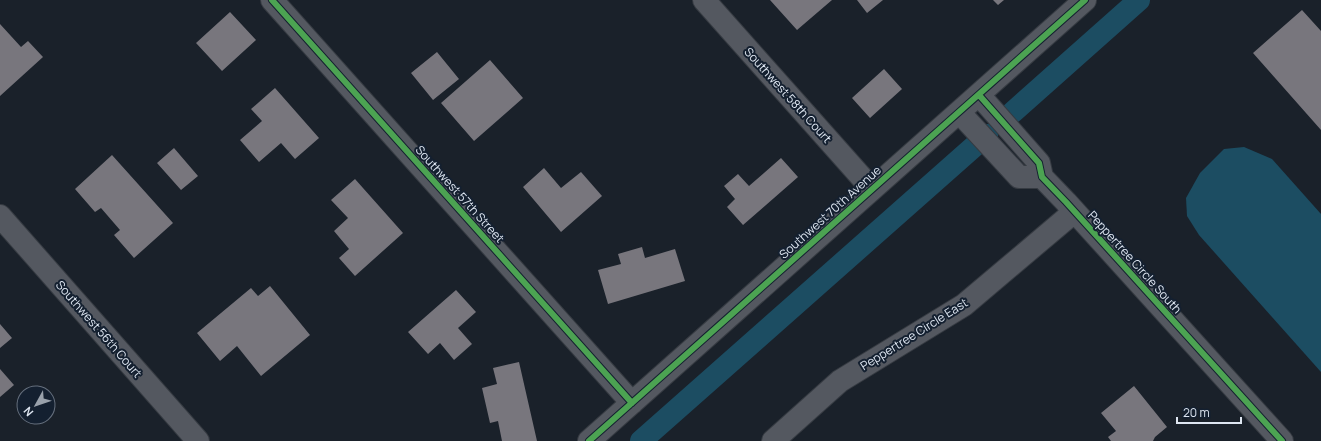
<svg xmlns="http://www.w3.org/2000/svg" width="1321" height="441" font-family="Manrope,sans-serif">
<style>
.water{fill:#1c4d62}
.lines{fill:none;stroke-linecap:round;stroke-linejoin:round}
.canal{stroke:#1c4d62;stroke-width:22}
.building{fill:#78767d}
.minor-casing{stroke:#363b42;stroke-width:24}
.minor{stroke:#545860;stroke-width:22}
.cycleway-casing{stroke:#142030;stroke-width:8}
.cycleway{stroke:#4ca352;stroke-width:6}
.labels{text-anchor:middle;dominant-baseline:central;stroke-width:4;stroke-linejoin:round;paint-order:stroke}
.street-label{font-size:12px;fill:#dee6f1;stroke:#142030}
</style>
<rect width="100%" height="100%" fill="#1a212a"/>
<!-- water -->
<path class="water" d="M1244 147 1272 159 1321 214V372L1199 235 1187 216 1186 198 1200 173 1224 149Z"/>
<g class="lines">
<!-- canal -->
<path class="canal" d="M1013 112 1139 0
M641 441 987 135"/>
</g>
<!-- building -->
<path class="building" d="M770 0H832L797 30Z
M857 0H883L867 13Z
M993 0H1004L998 5Z
M1302 10 1321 31V130L1253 53Z
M230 12 256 40 222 71 196 43Z
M0 24 21 47 28 41 43 57 0 96Z
M437 52 459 79 433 100 411 73Z
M490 60 523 98 474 141 441 103Z
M884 69 902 89 870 118 852 98Z
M275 88 319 138 295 159 281 143 259 162 240 140 262 121 251 109Z
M174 148 198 176 181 190 157 163Z
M112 155 173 223 134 258 114 235 120 230 101 208 95 212 75 189Z
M781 158 798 177 743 225 727 207 735 199 724 186 738 174 749 186Z
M544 168 561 188 581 172 602 196 561 232 523 187Z
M355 179 403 233 355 276 339 258 349 249 334 231 348 218 331 200Z
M642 247 645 258 675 249 685 281 608 304 598 270 621 264 618 254Z
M270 286 310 335 261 376 237 346 220 361 197 333 251 288 258 296Z
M456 290 476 312 458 328 472 344 454 360 440 343 428 354 408 332Z
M0 324 12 338 0 348Z
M519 362 537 441H502L498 421 490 423 482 388 497 384 493 368Z
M0 369 14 385 0 397Z
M1134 386 1167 427 1155 437 1153 441H1111L1108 437 1116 431 1101 413Z"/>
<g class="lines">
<!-- minor casing -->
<g class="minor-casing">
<path id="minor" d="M272 0 632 403
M704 0 872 189
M979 95 1039 163 1042 177 1066 202 1282 441
M959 112 1019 177H1042
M0 216 198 441
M589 441 1085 0
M773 441 840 381 964 305 1074 212"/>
</g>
<!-- minor -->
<use href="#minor" class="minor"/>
<!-- cycleway casing -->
<g class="cycleway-casing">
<path id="cycleway" d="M272 0 632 403
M979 95 1039 163 1042 177 1066 202 1282 441
M589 441 1085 0"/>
</g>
<!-- cycleway -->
<use href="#cycleway" class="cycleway"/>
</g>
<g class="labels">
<!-- street labels -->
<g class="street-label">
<text transform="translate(788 95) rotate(48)">Southwest 58th Court</text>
<text transform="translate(460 194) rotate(48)">Southwest 57th Street</text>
<text transform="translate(830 212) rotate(-42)">Southwest 70th Avenue</text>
<text transform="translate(1135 262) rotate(48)">Peppertree Circle South</text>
<text transform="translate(99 329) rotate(49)">Southwest 56th Court</text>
<text transform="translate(914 334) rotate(-32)">Peppertree Circle East</text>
</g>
</g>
<!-- north arrow -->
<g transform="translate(36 405) rotate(230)"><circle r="19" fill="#142030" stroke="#656f7d"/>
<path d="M0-3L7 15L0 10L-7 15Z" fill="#99a1ab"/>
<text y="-6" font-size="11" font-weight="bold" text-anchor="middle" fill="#dee6f1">N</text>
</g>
<!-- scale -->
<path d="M1177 417v6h64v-6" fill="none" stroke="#dee6f1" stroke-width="2"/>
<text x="1183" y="417" font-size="12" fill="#dee6f1" stroke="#142030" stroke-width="3" paint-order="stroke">20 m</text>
</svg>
